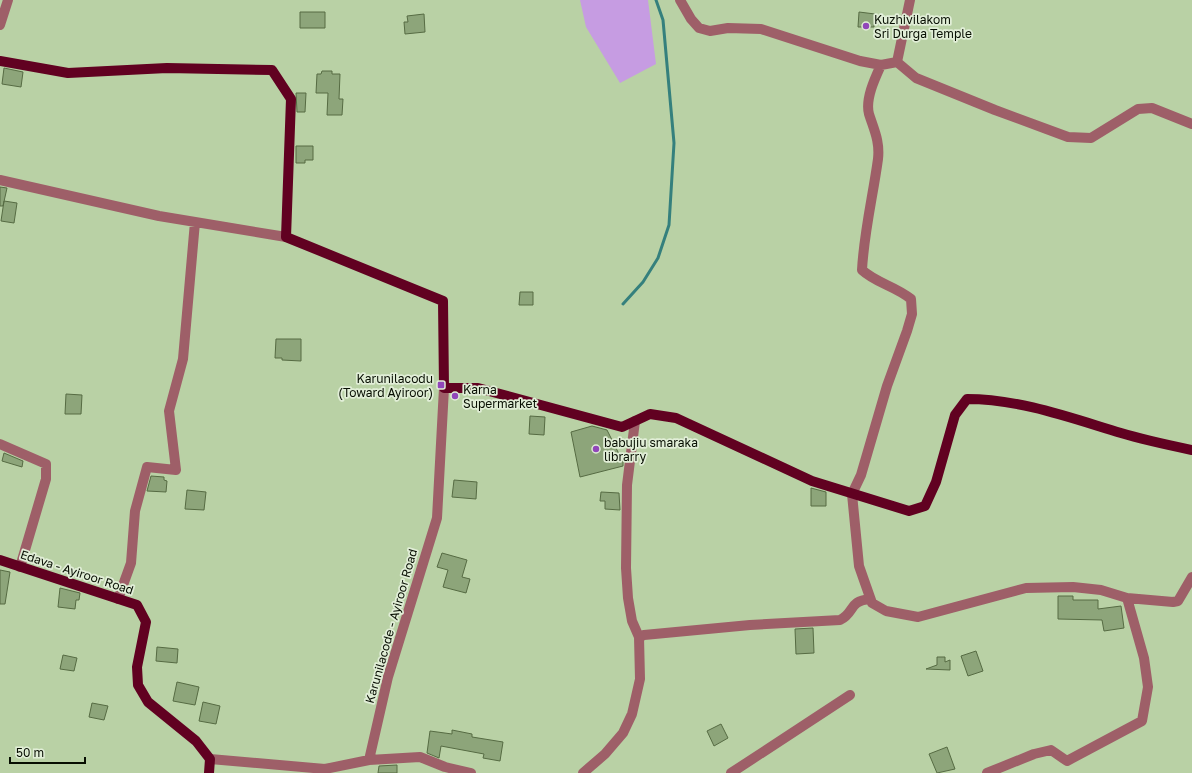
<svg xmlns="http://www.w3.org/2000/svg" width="1192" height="773" font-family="'Golos Text',sans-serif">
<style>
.green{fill:#c69ce2}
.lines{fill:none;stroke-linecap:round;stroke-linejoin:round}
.stream{stroke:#35807d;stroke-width:3}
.building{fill:#8da57a;stroke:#566b43}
.minor{stroke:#9e5f68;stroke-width:10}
.major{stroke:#610121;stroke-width:10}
.poi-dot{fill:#9147ba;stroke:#e1eed7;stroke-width:1.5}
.labels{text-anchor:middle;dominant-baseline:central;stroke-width:3.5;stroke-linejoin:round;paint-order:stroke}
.poi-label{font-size:12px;fill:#070e02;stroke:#e1eed7;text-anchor:start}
.street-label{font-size:12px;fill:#070e02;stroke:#e1eed7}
</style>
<rect width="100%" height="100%" fill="#b9d1a5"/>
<!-- green -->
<path class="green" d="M580 0H648L656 64 620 83 586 27Z"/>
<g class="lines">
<!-- stream -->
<path class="stream" d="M623 304 643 282 658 258 669 225 674 143 663 20 656 0"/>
</g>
<!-- building -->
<path class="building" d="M300 12H325V28H300Z
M859 12 875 14 874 27H858Z
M424 14 425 32 405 34 404 22H408L407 16Z
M4 68 23 72 21 87 2 84Z
M322 71H332V74H340L339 99H343L342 115H327L328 93H316L317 74H321Z
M296 93H306L305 112H297Z
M296 146H313V160H305V163H296Z
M0 187 7 188 3 206H0Z
M4 201 17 203 14 223 1 221Z
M520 292H533V305H519Z
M276 339H301V361L282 360V358H275Z
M66 394 82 395 81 414H65Z
M530 416 545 417 544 435 529 434Z
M592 426 607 430 623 462V466L580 477 571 432Z
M4 453 23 461 22 467 2 461Z
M151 476 164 477V480L167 481 166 492 147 491Z
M454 480 477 482 476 499 452 497Z
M811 488 826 492V506H811Z
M187 490 206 492 204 510 185 509Z
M601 492 619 493 620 510 605 509V501H600Z
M442 553 467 560 462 577 470 579 466 593 443 587 448 570 437 567Z
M0 570 10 572 5 604H0Z
M60 588 80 593 79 600H76L75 609 58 607Z
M1058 596H1073V600H1098V609L1121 606 1124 628 1104 631 1102 620 1058 619Z
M813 628 814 653 796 654 795 629Z
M157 647 178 649 177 663 156 661Z
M976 651 983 671 968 676 961 656Z
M63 655 77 658 74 671 60 669Z
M937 657H945V662L950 660V670L926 669 937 665Z
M177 682 199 687 195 705 173 701Z
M203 702 220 706 216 724 199 721Z
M92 703 108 706 104 720 89 717Z
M721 724 728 738 714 746 707 731Z
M452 730 472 734V737L503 742 500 761 483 758 484 754 441 746 439 758 427 753 430 731 452 734Z
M947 747 955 769 937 773 929 754Z
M397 765V773H378L379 766Z"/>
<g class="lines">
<!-- minor -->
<path class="minor" d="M680 0 691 19 699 28 710 31 728 28 761 29 860 61 881 65 897 62
M910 0 897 62 916 78 995 110 1068 137 1091 138 1138 109 1152 108 1192 124
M0 25 8 0
M881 65C875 78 865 99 869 114 874 130 880 141 878 159 873 196 864 232 862 270 876 283 895 286 911 299L912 314 907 331 887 386 861 475 852 494 859 566 872 603 886 611 918 617 1026 588 1073 587 1101 590 1127 598 1173 602 1178 601 1192 577
M0 180 159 216 286 237
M0 444 46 464V479L20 567
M118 599 131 563 135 511 147 467 176 470 169 411 183 359 195 222
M639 637 644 635 750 625 840 620C855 613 848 601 870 599
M210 759 325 769 369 760 388 677 437 518 444 388
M369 760 420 757 445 767 471 773
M583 773 605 754 623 733 632 714 640 679 639 637 632 621 628 598 626 568 627 485 635 421
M731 773 850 695
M987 773 1034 754 1051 750 1067 761 1142 721 1148 687 1144 658 1127 598"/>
<!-- major -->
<path class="major" d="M0 61 68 73 167 68 272 70 291 99 286 237 443 301 444 388H478L622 427 650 414 676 418 812 481 909 511 925 506 936 482 955 415 967 399C1020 399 1071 418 1121 433 1144 440 1168 445 1192 450
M0 560 137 605 146 622 137 667 138 685 148 702 196 741 210 759 209 773"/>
</g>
<!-- markers -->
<g class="poi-dot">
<circle cx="866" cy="26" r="4"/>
<rect x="437" y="381" width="8" height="8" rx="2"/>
<circle cx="455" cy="396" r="4"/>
<circle cx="596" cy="449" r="4"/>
</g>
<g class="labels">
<!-- poi labels -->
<g class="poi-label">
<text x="874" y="19">Kuzhivilakom<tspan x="874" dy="14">Sri Durga Temple</tspan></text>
<text x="433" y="378" text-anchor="end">Karunilacodu<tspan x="433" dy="14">(Toward Ayiroor)</tspan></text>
<text x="463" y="389">Karna<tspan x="463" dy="14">Supermarket</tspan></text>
<text x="604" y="442">babujiu smaraka<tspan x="604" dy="14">librarry</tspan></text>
</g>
<!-- street labels -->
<g class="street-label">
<text transform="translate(77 572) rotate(18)">Edava - Ayiroor Road</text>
<text transform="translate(391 626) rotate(-74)">Karunilacode - Ayiroor Road</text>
</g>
</g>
<!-- scale -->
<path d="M10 757v6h75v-6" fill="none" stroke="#070e02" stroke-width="2"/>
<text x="16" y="757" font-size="12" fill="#070e02" stroke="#e1eed7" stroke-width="3" paint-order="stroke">50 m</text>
</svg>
